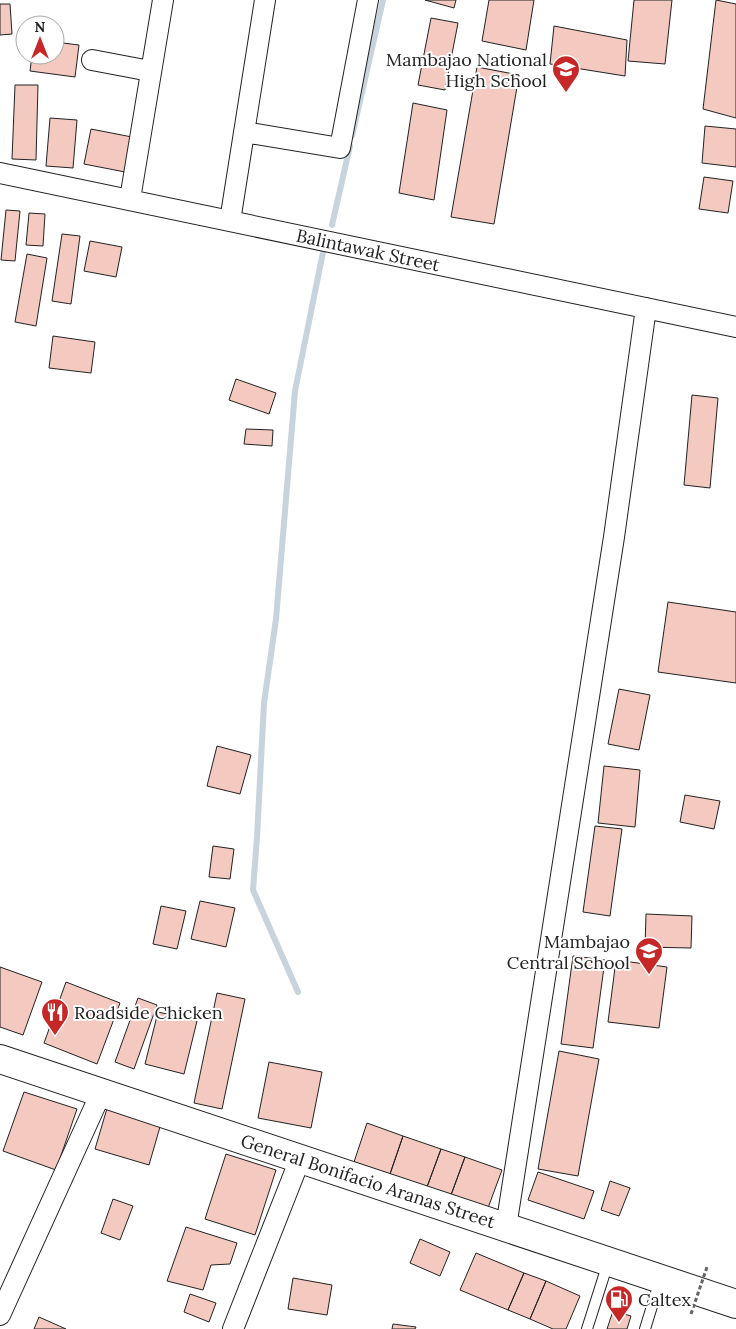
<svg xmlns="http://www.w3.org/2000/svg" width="736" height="1329" font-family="Lora,serif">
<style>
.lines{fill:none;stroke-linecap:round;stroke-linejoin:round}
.stream{stroke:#c7d3dd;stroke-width:6}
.building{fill:#f3c9c0;stroke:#222}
.lane-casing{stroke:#222;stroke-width:12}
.street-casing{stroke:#222;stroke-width:22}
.primary-casing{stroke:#222;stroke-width:30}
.lane{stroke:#fff;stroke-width:10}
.street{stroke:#fff;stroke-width:20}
.primary{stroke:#fff;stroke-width:28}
.path-bridge{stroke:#646464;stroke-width:3;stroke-dasharray:4 2.5;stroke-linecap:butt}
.labels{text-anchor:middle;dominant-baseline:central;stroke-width:4;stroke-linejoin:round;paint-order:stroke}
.poi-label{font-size:18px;fill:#222;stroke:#fff;text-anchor:end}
.street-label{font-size:18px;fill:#222;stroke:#fff}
</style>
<rect width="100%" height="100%" fill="#fff"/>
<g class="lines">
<!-- stream -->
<path class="stream" d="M352 136 383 0
M332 225 350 146
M298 992 253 890 257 837 264 703 276 619 295 391 323 252"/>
</g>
<!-- building -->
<path class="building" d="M425 0H456L454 8Z
M489 0H534L526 50 482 41Z
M634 0H672L665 64 628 61Z
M716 0 736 4V118L703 109Z
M0 4H10L12 34 0 35Z
M431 18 458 23 445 90 418 85Z
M554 26 627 40 625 76 550 64Z
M55 42 79 45 75 77 30 71 32 55H55Z
M477 67 519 75 494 224 451 217Z
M15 85H38L36 160 12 159Z
M413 103 447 110 434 200 399 193Z
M50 118 77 120 73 168 46 166Z
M705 126 736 129V167L702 163Z
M91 129 132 137 125 172 84 164Z
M704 177 733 181 728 213 699 209Z
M6 210 20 211 15 261 1 260Z
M29 213 45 214 43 246 26 245Z
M62 234 80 236 71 304 52 301Z
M90 241 122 247 116 277 84 271Z
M27 254 47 258 36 326 15 322Z
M53 336 95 342 91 373 49 368Z
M236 379 276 393 269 414 229 400Z
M692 395 718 398 710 488 684 485Z
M246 429 273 430 272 446 244 444Z
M668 602 736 612V683L658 672Z
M619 689 650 695 639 750 608 744Z
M217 746 251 755 240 794 207 786Z
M604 766 640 770 635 827 598 823Z
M685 795 720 801 714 829 680 822Z
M595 826 622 829 610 916 583 912Z
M213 846 234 849 230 879 209 877Z
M200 901 235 908 226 947 191 939Z
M161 906 186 911 177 949 153 944Z
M646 914 692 916 691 948 645 947Z
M573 956 605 960 593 1048 561 1044Z
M616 960 667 967 659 1028 608 1022Z
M0 967 42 982 23 1035 0 1027Z
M66 982 120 1003 97 1064 44 1043Z
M217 993 245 999 222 1109 194 1103Z
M138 998 157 1005 134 1069 115 1062Z
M158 1012 197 1021 184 1074 145 1064Z
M559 1051 599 1059 578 1176 538 1169Z
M269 1062 322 1072 311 1128 258 1118Z
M24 1092 77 1109 56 1170 3 1151Z
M108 1105 162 1120 149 1165 95 1149Z
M367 1123 403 1136 390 1174 354 1162Z
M403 1136 441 1149 427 1187 390 1174Z
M441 1149 465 1157 451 1195 427 1187Z
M226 1154 276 1170 255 1235 205 1219Z
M465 1157 502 1170 488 1208 451 1195Z
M538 1172 594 1191 584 1219 528 1200Z
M610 1181 630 1188 619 1216 601 1210Z
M113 1199 133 1206 120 1240 101 1233Z
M186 1227 237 1243 230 1264 211 1265 203 1290 167 1281Z
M420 1239 450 1252 440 1276 410 1263Z
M476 1253 524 1273 508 1310 460 1290Z
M524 1273 546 1281 530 1319 508 1310Z
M293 1278 332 1285 327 1315 288 1309Z
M546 1281 580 1296 566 1329H553L530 1319Z
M190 1294 216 1303 209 1322 184 1312Z
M613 1311 631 1316 627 1329H607Z
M39 1317 66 1329H34Z
M393 1324 416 1327 415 1329H392Z"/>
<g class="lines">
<!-- lane casing -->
<g class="lane-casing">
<path id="lane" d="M587 1329 608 1263
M645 1329 660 1280"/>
</g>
<!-- street casing -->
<g class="street-casing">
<path id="street" d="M92 60 150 71
M244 132 340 148 368 0
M0 173 736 327
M130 199 163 0
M230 221 265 0
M506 1227 614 537 646 308
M0 1315 101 1093
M233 1329 300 1159"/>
</g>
<!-- primary casing -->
<g class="primary-casing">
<path id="primary" d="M0 1059 736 1304"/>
</g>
<!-- lane -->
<use href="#lane" class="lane"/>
<!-- street -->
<use href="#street" class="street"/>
<!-- primary -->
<use href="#primary" class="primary"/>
<!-- path-bridge -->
<path class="path-bridge" d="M691 1314 707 1267"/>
</g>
<!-- icons -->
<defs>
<g id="school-pin" transform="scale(1.4375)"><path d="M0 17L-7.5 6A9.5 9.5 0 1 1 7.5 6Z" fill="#c62828" stroke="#fff"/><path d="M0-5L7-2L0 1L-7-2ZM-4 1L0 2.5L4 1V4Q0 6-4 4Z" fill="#fff"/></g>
<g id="restaurant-pin" transform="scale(1.4375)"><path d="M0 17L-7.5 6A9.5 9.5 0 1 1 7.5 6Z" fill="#c62828" stroke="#fff"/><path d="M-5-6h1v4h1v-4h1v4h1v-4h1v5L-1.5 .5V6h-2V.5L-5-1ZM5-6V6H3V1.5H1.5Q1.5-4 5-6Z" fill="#fff"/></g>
<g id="fuel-pin" transform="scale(1.4375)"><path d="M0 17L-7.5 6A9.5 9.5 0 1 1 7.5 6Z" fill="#c62828" stroke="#fff"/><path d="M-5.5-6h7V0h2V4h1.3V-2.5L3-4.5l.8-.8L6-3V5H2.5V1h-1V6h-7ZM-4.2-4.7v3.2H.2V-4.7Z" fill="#fff"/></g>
</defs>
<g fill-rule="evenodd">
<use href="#school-pin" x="566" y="69"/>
<use href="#school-pin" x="649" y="951"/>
<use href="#restaurant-pin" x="55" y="1012"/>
<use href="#fuel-pin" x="619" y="1299"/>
</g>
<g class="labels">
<!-- poi labels -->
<g class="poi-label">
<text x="547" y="59">Mambajao National<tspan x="547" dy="21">High School</tspan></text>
<text x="630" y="941">Mambajao<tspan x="630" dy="21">Central School</tspan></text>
<text x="74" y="1012" text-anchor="start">Roadside Chicken</text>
<text x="638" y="1299" text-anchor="start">Caltex</text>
</g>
<!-- street labels -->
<g class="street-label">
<text transform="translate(368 250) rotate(12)">Balintawak Street</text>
<text transform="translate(368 1181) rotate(18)">General Bonifacio Aranas Street</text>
</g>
</g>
<!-- north arrow -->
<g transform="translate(40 40)"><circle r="24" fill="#ffffff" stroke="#a7a7a7"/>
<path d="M0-4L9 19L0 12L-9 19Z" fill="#c62828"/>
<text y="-8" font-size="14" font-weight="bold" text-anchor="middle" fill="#222222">N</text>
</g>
</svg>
